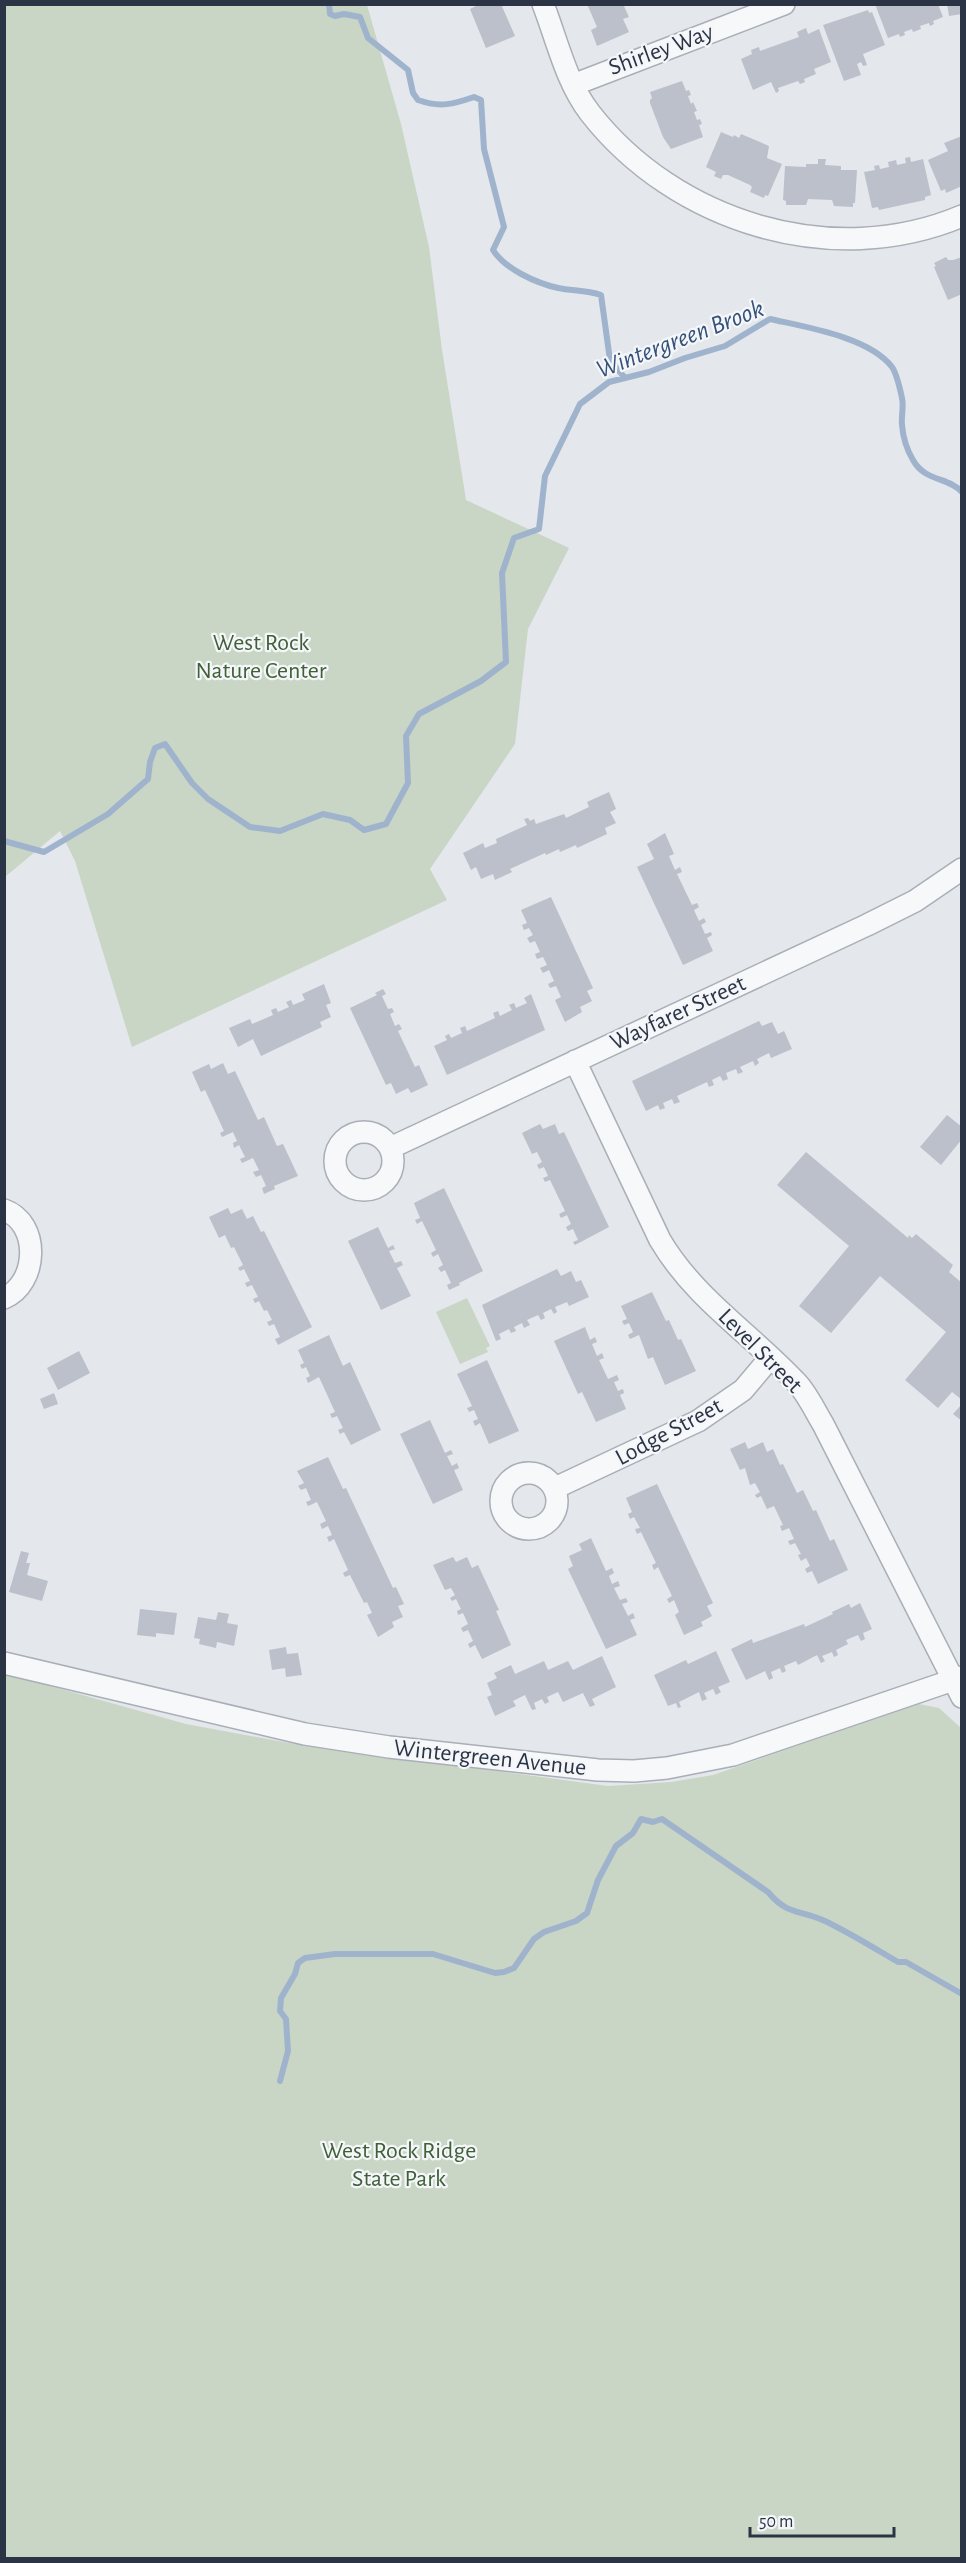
<svg xmlns="http://www.w3.org/2000/svg" width="966" height="2563" font-family="'Alegreya Sans',sans-serif">
<style>
.green{fill:#c9d6c5}
.lines{fill:none;stroke-linecap:round;stroke-linejoin:round}
.stream{stroke:#9fb4cc;stroke-width:6}
.building{fill:#bbc0ca}
.minor-casing{stroke:#a9aeb7;stroke-width:24}
.minor{stroke:#f7f8fa;stroke-width:21}
.labels{text-anchor:middle;dominant-baseline:central;stroke-width:4.5;stroke-linejoin:round;paint-order:stroke}
.street-label{font-size:24px;fill:#2b3445;stroke:#f4f6f9}
.park-label{font-size:24px;fill:#3f6138;stroke:#f4f6f9}
.water-label{font-size:26px;font-style:italic;fill:#34527a;stroke:#f4f6f9}
</style>
<rect width="100%" height="100%" fill="#e4e7ec"/>
<!-- green -->
<path class="green" d="M5 4 367 5 401 124 429 247 442 350 466 500 569 548 528 629 515 744 430 869 447 900 132 1047 75 861 60 831 5 877Z
M467 1298 490 1346 486 1348 488 1352 460 1364 436 1312Z
M4 1673 186 1724 289 1743 608 1786 671 1782 713 1775 919 1704 939 1708 961 1728V2558H5Z"/>
<g class="lines">
<!-- stream -->
<path class="stream" d="M329 4 330 14 335 16 344 14 360 17 368 38 408 70 413 93 418 100C440 108 454 104 474 97L481 100 484 149 504 227 493 250C505 269 536 283 558 288 572 291 586 290 601 295L610 360 625 378
M4 841 44 852 108 814 148 779 150 762 155 748 165 744 192 783 208 799 250 827 280 831 323 814 350 820 364 830 386 824 408 783 406 736 419 714 481 681 506 662 502 573 514 538 539 529 545 476 580 404 609 382 649 372 685 358 725 346 770 319C805 327 869 337 892 367 897 374 900 389 902 398 904 407 901 416 902 425 903 437 907 450 913 460 925 482 949 477 962 492
M280 2081 288 2051 286 2019 280 2011 281 1998 295 1974 298 1963 305 1958 335 1954H433L495 1973 504 1972 514 1968 534 1939 544 1932 576 1921 587 1913 598 1880 616 1846 633 1833 641 1819 653 1822 662 1819 768 1892C788 1916 799 1909 825 1921 850 1933 874 1948 898 1962H906L962 1994"/>
</g>
<!-- building -->
<path class="building" d="M480 4H501L515 36 486 48 470 9Z
M587 4H623L629 17 623 19 629 32 597 46 591 30 597 27Z
M875 4H938L943 17 933 21 934 24 930 26 929 23 920 26 921 29 913 32 912 29 904 32 905 35 900 37 899 34 888 38Z
M947 4H962V14L949 16Z
M868 10 869 13 872 12 885 45 863 54 867 65 863 66 861 62 857 64 861 75 844 81 823 25Z
M806 28 808 34 819 29 831 62 814 69 816 74 804 79 805 82 800 84 798 81 778 88 779 91 776 93 771 82 753 90 741 59 752 54 751 50 759 47 760 51 799 37 797 32Z
M682 81 686 91 689 90 691 95 688 96 691 104 693 102 697 111 694 112 697 120 700 119 702 124 699 125 703 137 671 149 663 137 650 103V100L652 98 650 92Z
M721 132 733 137 734 135 739 138 741 134 769 146 767 158 782 164 768 196 765 195 764 198 750 192 752 187 750 185 728 175H723L721 179 714 176 716 172 706 167Z
M962 136V186L946 193 945 189 941 191 928 160 948 151 944 143Z
M910 157 911 162 923 159 931 195 925 197V200L879 210 878 207 872 208 864 172 875 170 874 166 879 165 880 169 889 167 888 162 896 160 897 165 906 163 905 158Z
M818 159H826L825 165 841 166V170H857L855 203H853V207L834 206 832 200 808 199 806 205H786V201L783 200 785 166 806 167V164H818Z
M946 257 948 260H953L962 257V294L948 300 934 267 936 266 934 263Z
M609 792 616 809 610 812 616 823 605 828 607 834 577 848 576 845 560 852 559 849 546 855 545 853 510 869 512 872 495 880 493 874 481 879 476 867 471 870 463 853 483 843 485 848 497 843 496 839 527 825 524 819 528 818 530 821 534 819 536 824 564 814 566 818 589 807 587 802Z
M665 833 674 854 669 856 675 870 680 867 682 872 677 874 692 905 697 903 699 907 694 910 699 921 704 918 706 922 701 925 705 934 711 932 712 935 707 938 713 951 683 965 637 867 654 859 647 844Z
M551 897 593 988 587 991 592 1001 580 1007 582 1012 565 1022 555 1000 561 997 556 986 550 988 548 984 554 981 549 970 543 973 540 968 547 965 543 957 537 959 535 954 540 952 535 941 530 943 527 938 533 935 529 928 524 930 522 925 527 923 521 910Z
M324 984 331 1003 326 1005 331 1017 320 1022 322 1027 261 1056 253 1039 238 1047 229 1028 250 1019 252 1024 273 1015 271 1010 276 1008 278 1012 289 1007 286 1002 291 1000 293 1005 305 1000 302 994Z
M383 989 386 994 382 996 388 1009 392 1008 394 1012 390 1014 395 1026 399 1024 402 1029 398 1031 415 1067 419 1065 428 1085 411 1093 408 1088 396 1094 391 1083 386 1085 350 1008 377 995 375 993Z
M531 994 545 1030 447 1075 434 1046 447 1040 445 1036 449 1034 451 1038 462 1033 460 1028 465 1026 467 1031 495 1018 493 1013 498 1011 500 1016 512 1010 509 1005 514 1003 516 1008 527 1003 524 998Z
M759 1021 762 1026 772 1022 778 1034 784 1031 792 1049 771 1058 769 1053 757 1059 759 1063 755 1066 753 1061 740 1067 743 1072 738 1074 736 1069 726 1073 728 1079 723 1081 720 1076 712 1080 714 1085 709 1087 707 1082 677 1096 680 1102 674 1104 672 1099 663 1103 665 1108 660 1110 658 1105 646 1111 632 1081Z
M223 1063 228 1074 235 1071 258 1120 264 1117 277 1146 283 1144 298 1176 274 1186 275 1189 264 1194 262 1188 266 1186 261 1175 256 1177 253 1172 259 1170 253 1158 242 1163 240 1159 245 1157 239 1145 234 1148 233 1143 237 1141 233 1132 222 1137 220 1133 224 1131 205 1090 201 1092 192 1072 209 1064 211 1069Z
M947 1115 962 1127V1139L941 1165 920 1147Z
M540 1124 543 1129 555 1124 559 1134 564 1132 609 1227 575 1245 573 1242 578 1240 573 1229 568 1231 566 1227 571 1224 567 1215 561 1218 559 1214 565 1211 550 1180 545 1182 543 1178 548 1176 544 1167 539 1169 537 1165 542 1162 537 1152 532 1154 522 1133Z
M806 1152 908 1238 909 1235 912 1238 916 1234 953 1265 949 1272 962 1283V1400L952 1392 938 1408 905 1380 946 1332 880 1276 831 1333 799 1306 849 1246 777 1185Z
M444 1188 483 1271 459 1283 460 1285 449 1290 447 1285 451 1283 445 1270 441 1272 438 1268 443 1265 438 1254 433 1257 431 1253 436 1250 422 1221 417 1224 415 1220 420 1218 414 1203Z
M228 1208 231 1214 242 1209 247 1219 253 1216 261 1232 264 1231 312 1327 278 1345 275 1339 280 1337 274 1324 269 1326 267 1322 272 1320 267 1310 264 1311 259 1301 255 1303 253 1299 258 1297 252 1285 247 1287 245 1283 250 1281 244 1269 240 1271 238 1268 243 1265 234 1247 231 1248 225 1235 219 1238 209 1217Z
M378 1227 388 1248 393 1245 395 1249 389 1251 395 1263 401 1261 403 1265 397 1268 411 1296 381 1310 348 1241Z
M557 1269 561 1276 571 1271 576 1282 581 1280 589 1297 569 1306 567 1302 555 1307 557 1312 554 1314 551 1309 543 1313 545 1318 541 1320 538 1315 527 1320 530 1325 524 1328 522 1323 514 1327 516 1331 511 1333 509 1329 499 1334 501 1339 496 1341 482 1305Z
M652 1292 666 1321 669 1320 678 1340 681 1339 696 1371 665 1385 653 1357 648 1359 639 1335 630 1339 628 1335 633 1332 629 1323 624 1325 622 1321 627 1319 621 1306Z
M585 1327 590 1340 595 1337 597 1342 592 1344 597 1356 602 1353 604 1358 599 1360 608 1379 617 1375 619 1380 614 1382 618 1391 623 1389 624 1393 620 1395 626 1409 596 1422 582 1392 578 1394 554 1341Z
M329 1335 343 1366 350 1362 381 1430 351 1445 344 1432 340 1434 338 1430 343 1428 337 1416 332 1418 330 1414 335 1412 319 1377 308 1383 306 1378 310 1376 306 1367 302 1369 300 1365 304 1363 298 1350Z
M79 1351 90 1373 58 1390 47 1368Z
M487 1360 519 1431 489 1444 480 1423 475 1426 473 1421 478 1419 474 1410 469 1412 467 1408 472 1406 457 1374Z
M54 1393 58 1404 44 1409 40 1399Z
M962 1404V1421L953 1414Z
M430 1420 445 1453 451 1450 453 1454 447 1456 452 1466 457 1463 459 1468 454 1470 463 1490 433 1504 400 1434Z
M745 1442 748 1449 763 1442 767 1452 773 1449 780 1465 783 1464 797 1493 803 1490 813 1511 816 1510 830 1541 834 1539 848 1570 818 1584 812 1571 807 1573 805 1569 810 1566 806 1558 801 1561 798 1555 801 1554 795 1543 790 1545 788 1541 794 1539 789 1528 782 1531 780 1526 783 1525 774 1506 767 1509 761 1496 757 1498 755 1495 760 1492 755 1483 750 1485 745 1468 740 1470 730 1449Z
M328 1457 343 1489 346 1488 393 1588 396 1587 404 1604 398 1606 403 1617 392 1622 394 1627 378 1637 367 1615 372 1613 367 1602 364 1603 350 1575 345 1577 343 1573 348 1570 334 1539 329 1542 327 1537 332 1535 328 1526 322 1529 320 1524 326 1521 317 1502 308 1506 306 1502 311 1500 306 1488 301 1490 298 1486 304 1483 297 1471Z
M657 1484 713 1603 707 1606 712 1616 701 1622 703 1626 684 1635 675 1615 679 1612 674 1600 669 1603 667 1599 672 1596 658 1567 654 1570 652 1565 656 1563 641 1532 637 1534 635 1529 640 1528 634 1517 630 1519 628 1514 632 1512 626 1498Z
M591 1538 606 1571 612 1568 614 1573 609 1576 612 1584 618 1581 620 1586 614 1588 620 1600 626 1598 628 1602 622 1604 628 1616 633 1613 635 1618 630 1620 637 1635 606 1649 568 1569 573 1566 569 1556 582 1550 579 1544Z
M21 1551 29 1553 26 1563H30L27 1575 48 1581 42 1601 9 1592Z
M453 1557 456 1562 467 1557 472 1568 478 1565 499 1610 496 1611 511 1645 482 1659 475 1645 470 1648 468 1644 473 1641 468 1630 463 1632 461 1628 468 1624 463 1613 458 1615 457 1611 461 1609 456 1599 452 1601 450 1598 455 1595 451 1588 445 1590 433 1565Z
M860 1603 872 1629 863 1633 865 1639 861 1641 858 1635 846 1640 848 1644 836 1650 838 1655 834 1657 832 1652 822 1656 825 1661 821 1663 817 1655 798 1665 796 1661 784 1666 786 1671 782 1673 780 1668 771 1672 773 1678 769 1680 765 1671 746 1680 731 1649 752 1639 753 1643 804 1624 805 1627 833 1614 832 1612 849 1604 851 1608Z
M140 1609 177 1613 174 1635 156 1633V1637L137 1635Z
M218 1612 229 1614 227 1623 238 1625 234 1646 217 1642 216 1648 199 1644 200 1639 194 1638 198 1617 216 1620Z
M286 1647 287 1654 298 1653 302 1675 286 1677 285 1668 272 1670 269 1650Z
M716 1651 730 1682 718 1687 721 1692 716 1695 713 1689 704 1693 707 1699 702 1701 699 1692 679 1702 681 1707 678 1708 676 1703 668 1706 654 1675 686 1660 688 1664Z
M602 1656 616 1687 592 1699 595 1705 590 1707 583 1693 563 1702 558 1692 547 1697 549 1702 545 1704 542 1699 534 1703 536 1709 532 1710 525 1695 513 1701 516 1706 495 1716 487 1697 492 1695 487 1683 497 1678 494 1673 511 1665 515 1674 544 1661 548 1670 568 1661 573 1670Z"/>
<g class="lines">
<!-- minor casing -->
<g class="minor-casing">
<path id="minor" d="M543 4C557 40 566 82 590 113 675 222 832 271 962 216
M573 85 784 4
M575 1061 660 1240C695 1299 750 1333 796 1382 807 1393 815 1411 823 1424L962 1697
M335 1161a29 29 0 1 1 58 0a29 29 0 1 1-58 0Z
M390 1148 867 925 915 901 962 869
M4 1210C41 1223 38 1284 4 1298
M501 1501a28 28 0 1 1 56 0a28 28 0 1 1-56 0Z
M555 1488 698 1421 743 1390 770 1358
M4 1663 305 1734 389 1747 598 1770 634 1771 667 1768 733 1755 962 1677"/>
</g>
<!-- minor -->
<use href="#minor" class="minor"/>
</g>
<g class="labels">
<!-- street labels -->
<g class="street-label">
<text transform="translate(661 50) rotate(-20)">Shirley Way</text>
<text transform="translate(678 1013) rotate(-25)">Wayfarer Street</text>
<text transform="translate(760 1351) rotate(45)">Level Street</text>
<text transform="translate(669 1432) rotate(-28)">Lodge Street</text>
<text transform="translate(490 1758) rotate(6)">Wintergreen Avenue</text>
</g>
<!-- park labels -->
<g class="park-label">
<text x="261" y="643">West Rock<tspan x="261" dy="28">Nature Center</tspan></text>
<text x="399" y="2151">West Rock Ridge<tspan x="399" dy="28">State Park</tspan></text>
</g>
<!-- water labels -->
<g class="water-label">
<text transform="translate(680 339) rotate(-21)">Wintergreen Brook</text>
</g>
</g>
<!-- border -->
<rect width="966" height="2563" fill="none" stroke="#2b3445" stroke-width="12"/>
<!-- scale -->
<path d="M750 2527v9h144v-9" fill="none" stroke="#2b3445" stroke-width="3"/>
<text x="759" y="2527" font-size="18" fill="#2b3445" stroke="#f4f6f9" stroke-width="4.5" paint-order="stroke">50 m</text>
</svg>
